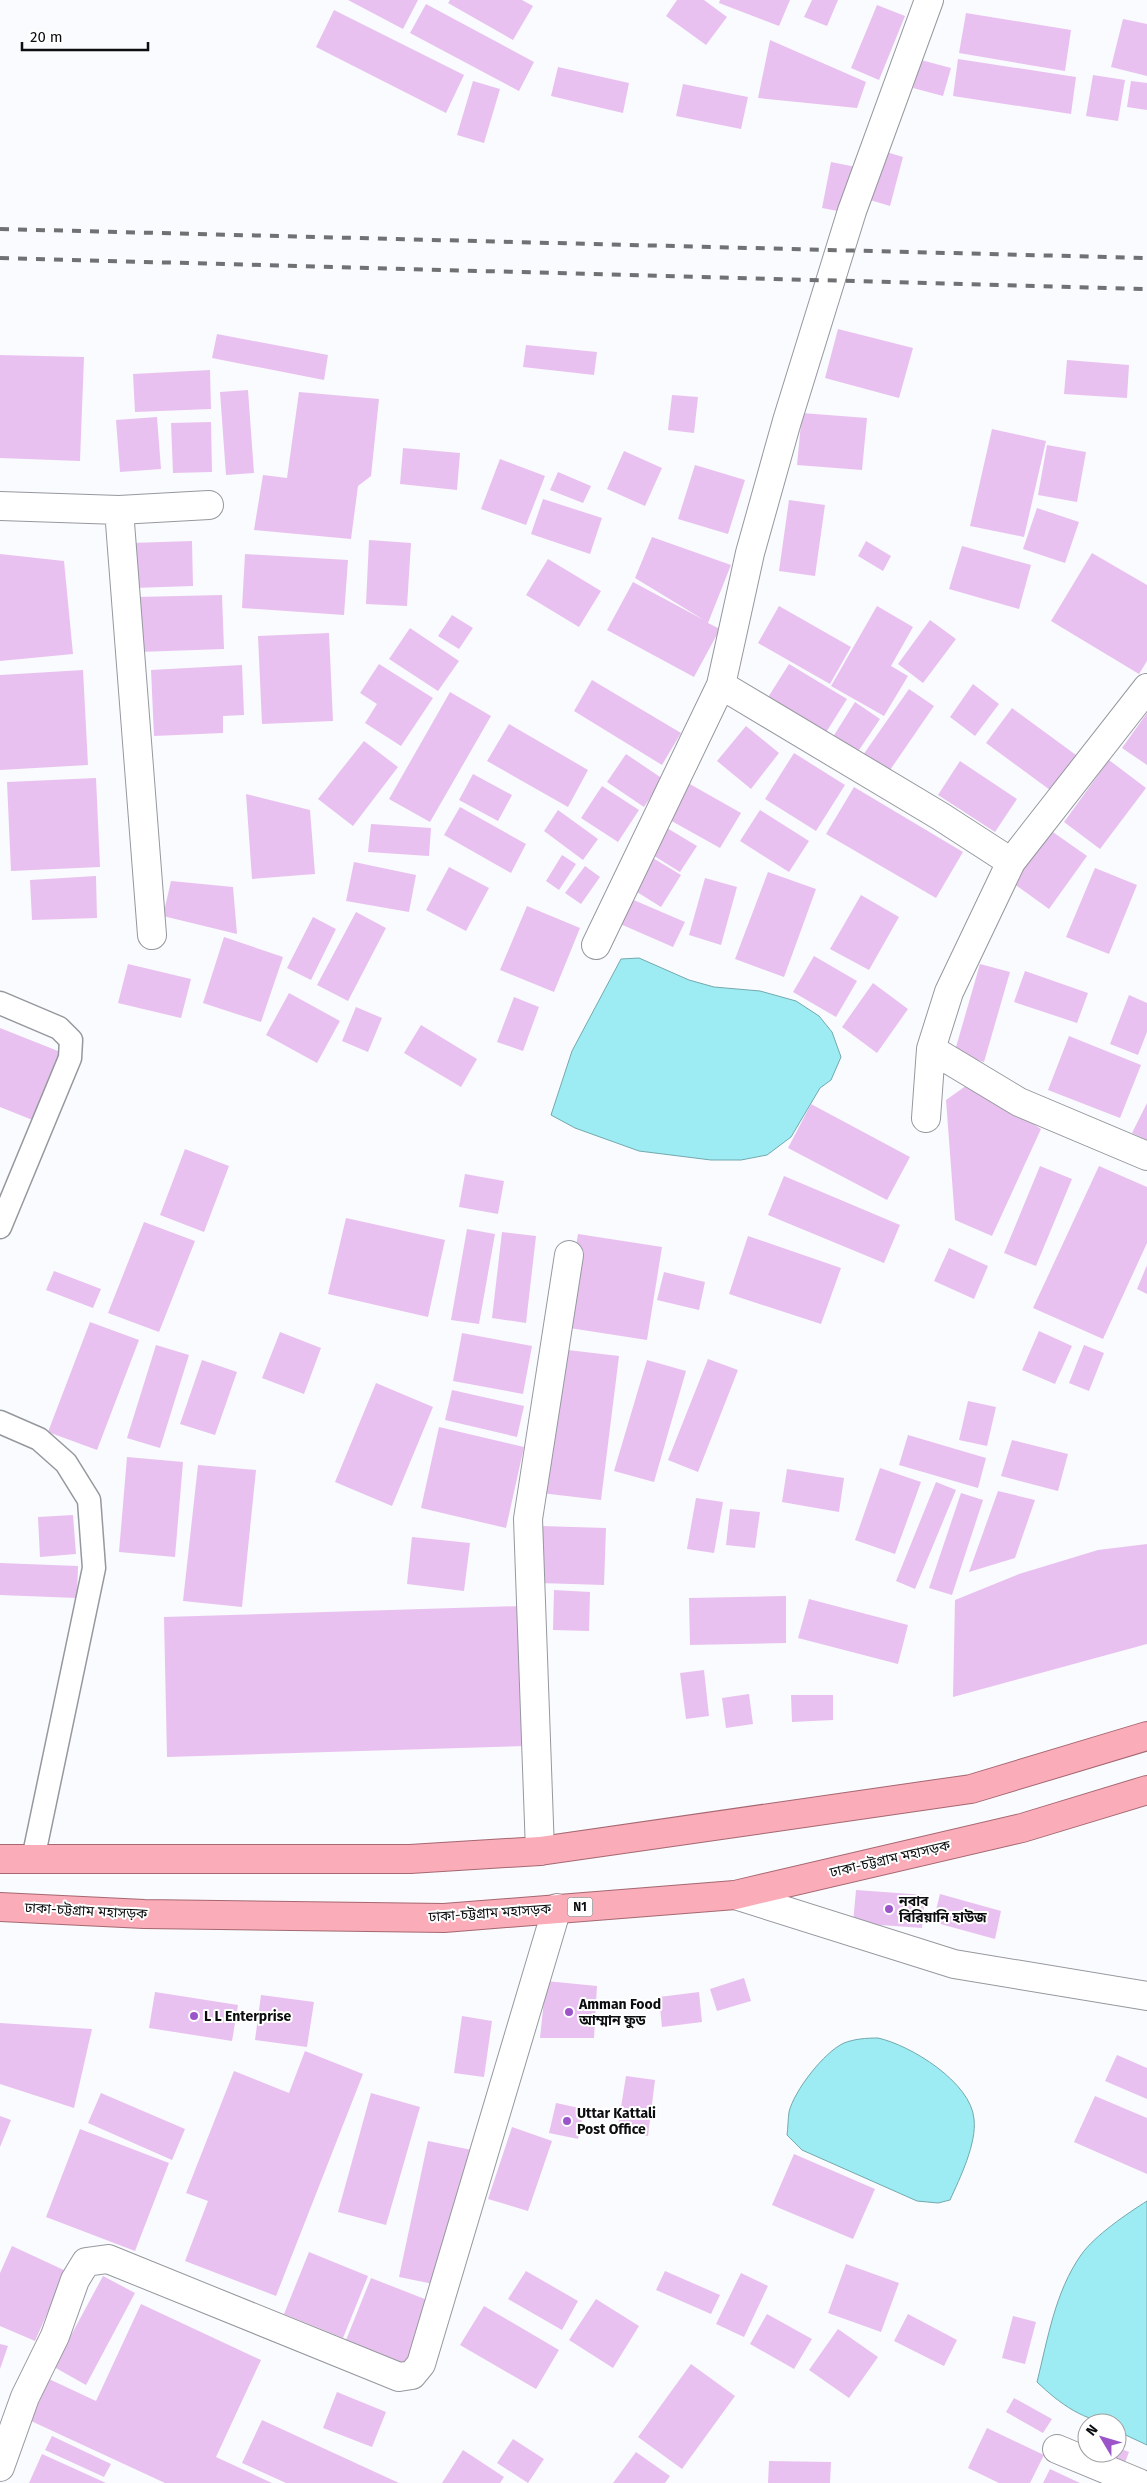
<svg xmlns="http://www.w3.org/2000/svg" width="1147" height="2483" font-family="'Fira Sans','Noto Sans Bengali',sans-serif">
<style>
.water{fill:#9eecf3;stroke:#72a9ae}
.building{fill:#e9c1f0}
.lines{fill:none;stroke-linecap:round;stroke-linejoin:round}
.service-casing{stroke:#95989d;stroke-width:25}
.minor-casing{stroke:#95989d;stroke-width:30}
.trunk-casing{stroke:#a56771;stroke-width:30}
.service{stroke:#fff;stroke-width:22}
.minor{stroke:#fff;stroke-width:28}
.trunk{stroke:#faacb8;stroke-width:28}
.rail{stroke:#6f7173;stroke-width:4;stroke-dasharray:9 9;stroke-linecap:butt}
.poi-dot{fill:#9c55c9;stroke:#fff;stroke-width:2}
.labels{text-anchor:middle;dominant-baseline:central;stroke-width:4;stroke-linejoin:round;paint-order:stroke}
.shield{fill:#fff;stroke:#545656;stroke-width:1}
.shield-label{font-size:12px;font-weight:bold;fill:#0b0d0e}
.street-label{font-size:14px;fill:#0b0d0e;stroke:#fff}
.poi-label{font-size:14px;font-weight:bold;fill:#0b0d0e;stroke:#fff;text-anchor:start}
</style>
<rect width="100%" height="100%" fill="#f9fbfe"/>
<!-- water -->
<path class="water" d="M639 958 689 980 714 987 760 991 796 1001 819 1016 832 1032 841 1057 831 1080 820 1088 791 1137 767 1155 741 1160H711L639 1151 575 1128 551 1115 572 1051 621 959Z
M878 2038C910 2045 971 2082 974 2119 977 2143 960 2178 950 2200L938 2203 917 2201 802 2150 787 2135C788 2128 788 2119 789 2112 794 2091 824 2052 844 2043 854 2039 866 2038 878 2038Z
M1147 2201V2445L1117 2431V2423C1085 2423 1059 2403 1037 2382 1048 2338 1055 2292 1081 2255 1094 2236 1128 2213 1147 2201Z"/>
<!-- building -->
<path class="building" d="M348 0H418L403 29Z
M450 0H522L533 6 513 40 448 3Z
M677 0H704L727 17 706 45 666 16Z
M720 0H790L779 26 719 3Z
M812 0H838L827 26 804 17Z
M426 4 534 62 519 91 410 33Z
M877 5 905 16 879 80 851 68Z
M334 10 464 75 446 113 316 47Z
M966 13 1071 30 1065 71 959 53Z
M1123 19 1147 24V76L1111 67Z
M770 40 866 82 857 108 758 98Z
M958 59 1076 77 1071 114 953 96Z
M921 60 951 68 943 96 913 88Z
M558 67 629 83 623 113 551 96Z
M1093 75 1125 80 1118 121 1086 116Z
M473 81 500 89 484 143 457 135Z
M1131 81 1147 83V110L1127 107Z
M683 84 748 97 741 129 676 116Z
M883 151 903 157 890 206 870 200Z
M831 162 856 167 848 213 822 208Z
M838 329 913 348 899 398 825 378Z
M217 334 328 355 324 380 212 358Z
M526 345 597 352 594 375 523 367Z
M0 355 84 357 80 461 0 458Z
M1067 360 1129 365 1127 398 1064 394Z
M210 370 211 409 135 412 133 374Z
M248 390 254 473 226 475 220 392Z
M299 392 379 399 371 476 358 486 351 539 254 530 263 475 287 478Z
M672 395 698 397 694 433 668 430Z
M802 413 867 418 862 470 797 465Z
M157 417 161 469 120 472 116 420Z
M211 422 212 472 173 473 171 423Z
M992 429 1046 441 1024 537 970 526Z
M1047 445 1086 452 1077 502 1038 495Z
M403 448 460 453 457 490 400 484Z
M624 451 662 468 645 506 607 489Z
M500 459 545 476 526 525 481 509Z
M695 465 745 480 728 534 678 519Z
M558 472 591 486 583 503 550 490Z
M543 499 602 518 590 554 531 534Z
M789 500 825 505 815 576 779 571Z
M1037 508 1079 522 1065 563 1023 549Z
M652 537 731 565 708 623 720 629 694 677 607 630 633 582 704 620 635 578Z
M369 540 411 543 407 606 366 604Z
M192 541 193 586 133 588 131 543Z
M866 541 891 556 883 571 858 556Z
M962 546 1031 565 1019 609 949 589Z
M1092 553 1147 585V661L1139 674 1051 621Z
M0 554 64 561 73 654 0 661Z
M245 554 348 560 344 615 242 608Z
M548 559 601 591 579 627 526 595Z
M222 595 224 649 138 652 136 597Z
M779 606 851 647 830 684 758 643Z
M877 606 913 627 891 666 908 676 884 716 831 686Z
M452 615 473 628 459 649 438 636Z
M930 620 956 639 923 683 898 664Z
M410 628 459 661 438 691 389 659Z
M329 633 333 721 262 724 258 636Z
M379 664 433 698 401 746 365 723 377 704 360 693Z
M789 664 847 699 825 734 767 699Z
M242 665 244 715 223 716V733L154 736 151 670Z
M83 670 88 765 0 770V675Z
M592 680 681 733 662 765 574 711Z
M973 684 999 704 975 736 950 717Z
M909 689 934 706 888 773 863 755Z
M450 692 491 716 430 822 389 799Z
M855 702 880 719 855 756 831 740Z
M1012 708 1076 755 1050 790 986 743Z
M1147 713V765L1122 748Z
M509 724 588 770 568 807 487 761Z
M746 726 779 753 751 789 717 761Z
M364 741 398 767 353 826 318 799Z
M794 753 845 785 816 831 765 799Z
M626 754 663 779 644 807 607 782Z
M1109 760 1146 788 1100 849 1064 822Z
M960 761 1017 799 995 832 938 795Z
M473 774 512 795 498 821 459 800Z
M96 778 100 867 11 871 7 782Z
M688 783 741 813 720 848 668 819Z
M602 786 639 810 618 842 581 818Z
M854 787 963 852 936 898 826 834Z
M246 794 310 810 315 874 252 879Z
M460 807 526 844 511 873 444 835Z
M558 810 598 839 583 860 544 831Z
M760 810 809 841 789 872 740 841Z
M371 824 431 828 429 856 368 852Z
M667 828 697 846 680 872 651 854Z
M1050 830 1087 856 1049 909 1013 883Z
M562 855 576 864 559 890 546 881Z
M648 855 681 875 661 907 629 887Z
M354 862 416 875 409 912 346 901Z
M585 866 600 877 581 904 565 893Z
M449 867 489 888 466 931 426 910Z
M1095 868 1137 885 1109 954 1066 937Z
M768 872 816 889 784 977 735 959Z
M96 876 97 918 32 920 30 880Z
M705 878 737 887 721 945 689 935Z
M171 881 233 887 237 934 163 916Z
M861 895 899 917 869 970 830 949Z
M629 898 685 922 673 947 618 923Z
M527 906 580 928 554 992 500 970Z
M356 912 386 928 348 1001 317 985Z
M313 917 336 929 311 980 287 968Z
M224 937 283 957 261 1022 203 1003Z
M814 956 857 981 836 1017 793 992Z
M128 964 191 979 181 1018 118 1003Z
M980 964 1010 972 984 1062 954 1054Z
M1025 971 1088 993 1077 1023 1014 1002Z
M873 983 908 1009 877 1053 842 1027Z
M289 993 340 1021 317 1063 266 1035Z
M1129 995 1147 1003V1032L1138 1055 1110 1044Z
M514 997 539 1007 523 1051 497 1042Z
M356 1007 382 1018 368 1052 342 1041Z
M421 1025 477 1059 461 1087 404 1053Z
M0 1028 63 1053 35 1121 0 1107Z
M1069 1036 1141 1065 1120 1118 1048 1090Z
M970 1083 1041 1129 992 1236 955 1220 946 1100Z
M1147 1103V1140L1132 1133Z
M811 1104 910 1157 887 1200 788 1148Z
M185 1149 229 1166 204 1232 160 1215Z
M1040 1166 1072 1179 1036 1266 1004 1253Z
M1099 1166 1147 1187V1243L1103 1339 1033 1308Z
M465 1174 504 1181 498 1214 459 1207Z
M784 1176 900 1225 884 1263 768 1215Z
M346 1218 445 1240 428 1317 328 1294Z
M144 1222 195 1241 159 1332 108 1313Z
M467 1229 495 1234 479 1324 451 1320Z
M502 1232 536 1236 526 1323 492 1318Z
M578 1234 662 1247 647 1340 563 1327Z
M748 1236 841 1268 821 1324 729 1294Z
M949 1248 988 1266 974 1299 934 1281Z
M1147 1265V1294L1137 1289Z
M54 1271 101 1289 93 1308 46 1290Z
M664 1272 705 1282 699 1310 657 1300Z
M90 1322 139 1340 97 1450 48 1432Z
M1039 1331 1072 1346 1055 1384 1022 1370Z
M280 1332 321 1348 304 1394 262 1378Z
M462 1333 532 1346 523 1394 453 1381Z
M156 1345 189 1355 160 1448 127 1438Z
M1084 1345 1104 1353 1089 1391 1069 1383Z
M559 1349 619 1356 601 1500 541 1493Z
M708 1359 738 1370 698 1472 668 1460Z
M202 1360 237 1372 215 1435 180 1424Z
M647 1360 686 1371 654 1482 614 1471Z
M376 1383 433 1407 392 1506 335 1482Z
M452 1390 524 1406 517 1437 445 1420Z
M968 1401 996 1407 987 1446 959 1440Z
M439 1427 524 1447 506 1528 421 1508Z
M908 1435 986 1458 978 1488 899 1465Z
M1012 1440 1068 1454 1058 1491 1001 1476Z
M127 1457 183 1462 175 1557 119 1552Z
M198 1465 256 1470 242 1607 183 1601Z
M880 1468 921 1482 895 1554 855 1540Z
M787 1469 844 1478 839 1512 782 1502Z
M936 1482 956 1490 915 1589 896 1581Z
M998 1491 1035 1500 1015 1558 969 1572Z
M961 1493 983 1500 952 1595 929 1588Z
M696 1498 723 1502 714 1553 687 1549Z
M730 1509 760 1512 755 1548 726 1545Z
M73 1515 76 1554 40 1557 38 1517Z
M541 1526 606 1528 604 1585 539 1583Z
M412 1537 470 1543 464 1591 407 1584Z
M1147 1544V1644L953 1697 955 1600 1019 1574 1098 1550Z
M0 1563 78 1566 77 1598 0 1595Z
M554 1590 590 1592 589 1631 553 1630Z
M786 1596V1643L690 1645 689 1598Z
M809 1599 908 1625 898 1664 798 1638Z
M522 1606 526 1746 167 1757 164 1617Z
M704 1670 709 1716 686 1719 680 1673Z
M749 1694 753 1724 726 1728 722 1698Z
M791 1695H833V1720L792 1722Z
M856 1890 925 1895 922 1928 853 1923Z
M940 1894 1001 1911 995 1939 933 1922Z
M744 1978 751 2001 717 2011 710 1989Z
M546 1981 597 1986 594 2038H540Z
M155 1992 238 2005 232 2041 149 2028Z
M699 1992 702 2022 662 2027 659 1997Z
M261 1995 314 2002 307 2047 255 2040Z
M462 2016 492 2021 484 2077 454 2073Z
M0 2023 92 2029 74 2108 0 2084Z
M305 2051 363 2074 276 2296 185 2261 208 2201 186 2193 234 2071 289 2093Z
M1117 2055 1147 2068V2099L1105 2081Z
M626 2076 655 2080 648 2136 617 2132Z
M101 2093 185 2129 172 2160 88 2123Z
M371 2093 420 2107 386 2225 338 2212Z
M1095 2096 1147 2118V2174L1074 2142Z
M556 2103 584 2109 578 2139 549 2133Z
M0 2116 11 2120 0 2147Z
M512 2127 552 2141 528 2211 488 2199Z
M80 2129 169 2163 135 2251 46 2217Z
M428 2141 472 2150 443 2286 399 2277Z
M794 2154 875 2189 853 2239 772 2205Z
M12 2246 66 2271 35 2341 0 2326V2273Z
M309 2252 368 2276 343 2338 284 2314Z
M846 2264 899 2283 881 2332 828 2313Z
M526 2271 578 2301 562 2330 508 2299Z
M665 2271 720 2295 711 2314 656 2290Z
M741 2273 768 2286 744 2337 716 2324Z
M103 2276 135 2293 86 2385 54 2367Z
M371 2278 435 2303 411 2366 346 2340Z
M596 2299 639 2326 613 2368 569 2340Z
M141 2304 261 2360 216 2457 272 2483H165L31 2421 49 2379 96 2401Z
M484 2306 559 2350 536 2389 460 2345Z
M767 2314 812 2339 794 2369 750 2344Z
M908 2314 957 2340 944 2366 894 2341Z
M1013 2316 1036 2322 1025 2364 1002 2358Z
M838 2329 878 2357 849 2398 809 2370Z
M0 2344 8 2346 0 2369Z
M691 2364 735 2396 682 2469 638 2437Z
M337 2392 386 2412 372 2447 323 2428Z
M1014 2398 1052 2419 1043 2433 1006 2412Z
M262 2420 399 2483H286L242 2463Z
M987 2428 1044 2455 1030 2483H999L968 2468Z
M1083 2433 1087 2434V2453L1077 2448Z
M52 2436 111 2464 104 2477 45 2450Z
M513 2439 544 2459 528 2483 497 2463Z
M1117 2447 1129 2452 1123 2468 1087 2453H1117Z
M463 2450 504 2477 500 2483H442Z
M636 2452 670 2476 665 2483H613Z
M42 2454 106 2483H29Z
M769 2461 831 2462 830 2483H768Z
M1050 2469 1080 2483H1043Z"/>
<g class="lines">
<!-- service casing -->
<g class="service-casing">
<path id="service" d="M0 1003 59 1028 71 1040 70 1058 0 1227
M0 1422 39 1439 66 1463 89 1500 94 1568 33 1859"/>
</g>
<!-- minor casing -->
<g class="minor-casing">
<path id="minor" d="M0 506 119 510 209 505
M119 510 152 935
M721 685 940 816 1011 862
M596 945 721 685 750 553 787 421 852 211 929 0
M931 1049 1019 1102 1147 1156
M926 1118 931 1049 949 992 1011 862 1147 688
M540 1851 528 1519 569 1255
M735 1895 954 1964 1147 1996
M1057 2449 1139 2483
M0 2467 25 2397 55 2336 75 2280 86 2262 108 2259 399 2377 412 2375 421 2364 557 1908"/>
</g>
<!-- trunk casing -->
<g class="trunk-casing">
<path id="trunk" d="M0 1859H410L540 1851 971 1789 1147 1736
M0 1907 144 1914 444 1918 735 1895 1022 1828 1147 1790"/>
</g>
<!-- service -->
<use href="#service" class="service"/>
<!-- minor -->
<use href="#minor" class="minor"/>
<!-- trunk -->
<use href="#trunk" class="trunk"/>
<!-- rail -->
<path class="rail" d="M0 229 1147 258
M0 258 1147 289"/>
</g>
<!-- markers -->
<g class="poi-dot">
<circle cx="889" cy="1909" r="5"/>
<circle cx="569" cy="2012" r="5"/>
<circle cx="194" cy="2016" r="5"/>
<circle cx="567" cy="2121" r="5"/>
</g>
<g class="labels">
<!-- shield labels -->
<rect class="shield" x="567.5" y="1897.5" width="25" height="19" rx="4"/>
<g class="shield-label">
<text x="580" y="1907">N1</text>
</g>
<!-- street labels -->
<g class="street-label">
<text transform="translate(890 1859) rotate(-13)">ঢাকা-চট্টগ্রাম মহাসড়ক</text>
<text transform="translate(86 1911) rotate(3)">ঢাকা-চট্টগ্রাম মহাসড়ক</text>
<text transform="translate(490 1913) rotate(-4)">ঢাকা-চট্টগ্রাম মহাসড়ক</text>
</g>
<!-- poi labels -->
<g class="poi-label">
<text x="899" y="1901">নবাব<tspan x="899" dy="16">বিরিয়ানি হাউজ</tspan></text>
<text x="579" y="2004">Amman Food<tspan x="579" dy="16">আম্মান ফুড</tspan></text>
<text x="204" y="2016">L L Enterprise</text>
<text x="577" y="2113">Uttar Kattali<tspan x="577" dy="16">Post Office</tspan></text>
</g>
</g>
<!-- north arrow -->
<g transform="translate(1102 2438) rotate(308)"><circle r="24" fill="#ffffff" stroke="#9d9e9f"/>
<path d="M0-4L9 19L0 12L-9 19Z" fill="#9c55c9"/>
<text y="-8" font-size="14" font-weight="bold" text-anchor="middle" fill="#0b0d0e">N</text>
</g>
<!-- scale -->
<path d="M22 42v8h126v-8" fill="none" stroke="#0b0d0e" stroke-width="2.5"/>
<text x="30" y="42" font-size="15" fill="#0b0d0e" stroke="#ffffff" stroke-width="4" paint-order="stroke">20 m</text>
</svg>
